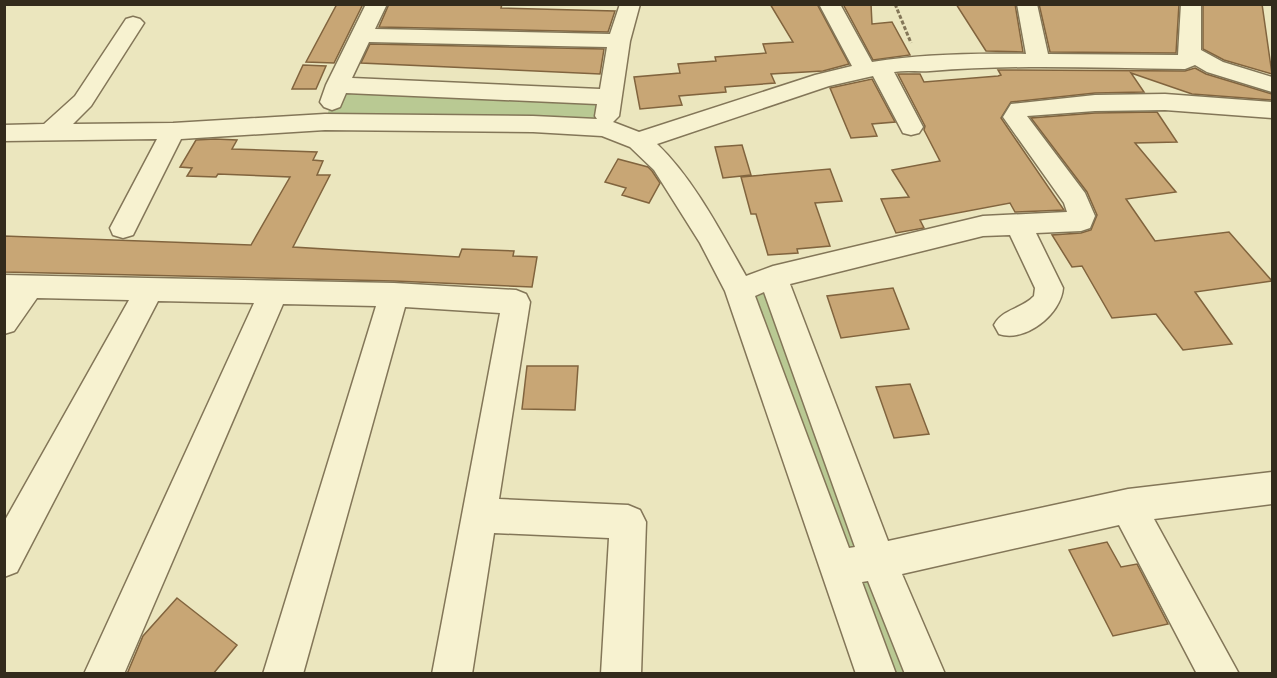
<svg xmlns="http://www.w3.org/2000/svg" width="1277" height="678" font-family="'Noto Serif',serif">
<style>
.green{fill:#b9c993}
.building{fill:#c8a675;stroke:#81643e;stroke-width:1.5}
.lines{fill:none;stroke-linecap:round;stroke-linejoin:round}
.minor-casing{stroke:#837658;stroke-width:3}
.path{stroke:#837658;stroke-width:3;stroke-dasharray:4 2;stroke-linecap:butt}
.minor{fill:#f7f2d0;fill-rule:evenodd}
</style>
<rect width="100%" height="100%" fill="#ebe6be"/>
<!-- green -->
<path class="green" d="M337 85 610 97 605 128 325 122Z
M773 277 925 673H877L739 290Z"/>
<!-- building -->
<path class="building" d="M337 4H363L334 63 306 62Z
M389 4H502L501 8 615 11 608 32 379 27Z
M770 4H817L849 64 823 71 771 74 775 83 725 87 726 92 679 96 682 105 640 109 634 77 680 73 678 64 716 61 715 57 766 53 763 44 793 42Z
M843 4H871L872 24 892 22 910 55 873 60Z
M956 4H1015L1023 52 986 51Z
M1039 4H1179L1176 53 1050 52Z
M1203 4H1262L1272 74 1224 60 1203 49Z
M370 44 604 49 600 74 361 63Z
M303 65 326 66 316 89H292Z
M1195 68 1206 74 1272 94V100L1192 94 1131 73 1144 92 1095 93 1011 102 1001 118 1064 210 1015 212 1010 203 920 220 924 228 896 233 881 199 909 197 892 170 940 161 924 130 925 126 898 74H920L924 82 998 76 1001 75 998 70 1185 71Z
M872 79 895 122 872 124 877 136 851 138 830 88Z
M1157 112 1177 142 1135 143 1176 192 1126 199 1155 241 1229 232 1272 281 1195 292 1232 344 1183 350 1156 314 1112 318 1082 266 1072 267 1052 235 1081 233 1091 230 1097 215 1087 192 1031 118 1095 113Z
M215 139 237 140 232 149 317 152 313 160 323 161 317 175H330L293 247 459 257 462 249 514 251 513 256 537 257 532 287 394 281 4 272V236L251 245 290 177 218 174 216 177 187 176 192 168 180 167 196 140Z
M742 145 751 175 723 178 715 147Z
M618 159 648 167 652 171 660 183 649 203 622 195 626 188 605 182Z
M830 169 842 201 815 203 830 246 797 249 798 253 768 255 756 214H751L741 177Z
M893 288 909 329 841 338 827 296Z
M527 366H578L575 410 522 409Z
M910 384 929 434 894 438 876 387Z
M1107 542 1121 567 1137 564 1168 624 1113 636 1069 550Z
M177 598 237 645 213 674H127L143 636Z"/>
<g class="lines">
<!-- minor casing -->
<g class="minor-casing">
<path id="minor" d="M366 4H387L375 29 610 34 620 4H640L630 41 619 116 613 122 639 132 815 75 852 66 819 4H840L872 62C922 54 974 53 1026 54L1017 4H1037L1048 54 1178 55 1181 4H1201V50L1223 62 1272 77V92L1207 72 1195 65 1185 69C1100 68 1015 64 930 71 918 72 906 70 894 72L923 127 919 133 911 135 903 133 873 76 829 86 657 144C693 178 721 232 746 276L773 266 983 216 1067 212 1064 203 1003 117 1011 104 1095 95 1165 94 1272 102V118L1165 110 1095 111 1027 116 1085 193 1095 216 1090 228 1081 231 1036 233 1063 288C1061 315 1024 343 999 334L994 325C1002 309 1022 309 1034 296L1035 288 1010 235 983 236 790 284 888 541 1128 489 1272 472V504L1154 519 1239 674H1197L1119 525 902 574 945 674H905L868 581 862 582 896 674H856L725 291 700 243 654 170 630 147 602 136 533 132 325 130 181 139 133 235 123 238 113 235 110 228 157 139 4 141V125L44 124 75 96 126 19 133 17 140 19 144 23 91 106 73 124 173 123 325 114 533 116 597 119 595 116 597 104 346 93 340 107 332 110 324 107 320 102 326 85ZM369 42 607 47 600 89 352 78ZM764 292 855 547 849 548 755 296Z
M4 275 394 283 516 290 526 294 530 302 499 499 628 505 640 510 646 522 641 674H601L609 538 494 533 472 674H432L500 313 405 307 303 674H263L376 306 283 304 124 674H84L254 303 158 301 17 572 4 577V522L129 300 37 298 14 331 4 334Z"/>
</g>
<!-- path -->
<path class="path" d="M895 4 911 43"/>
<!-- minor -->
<use href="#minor" class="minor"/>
</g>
<!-- border -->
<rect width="1277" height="678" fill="none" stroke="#332b1c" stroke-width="12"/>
</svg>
